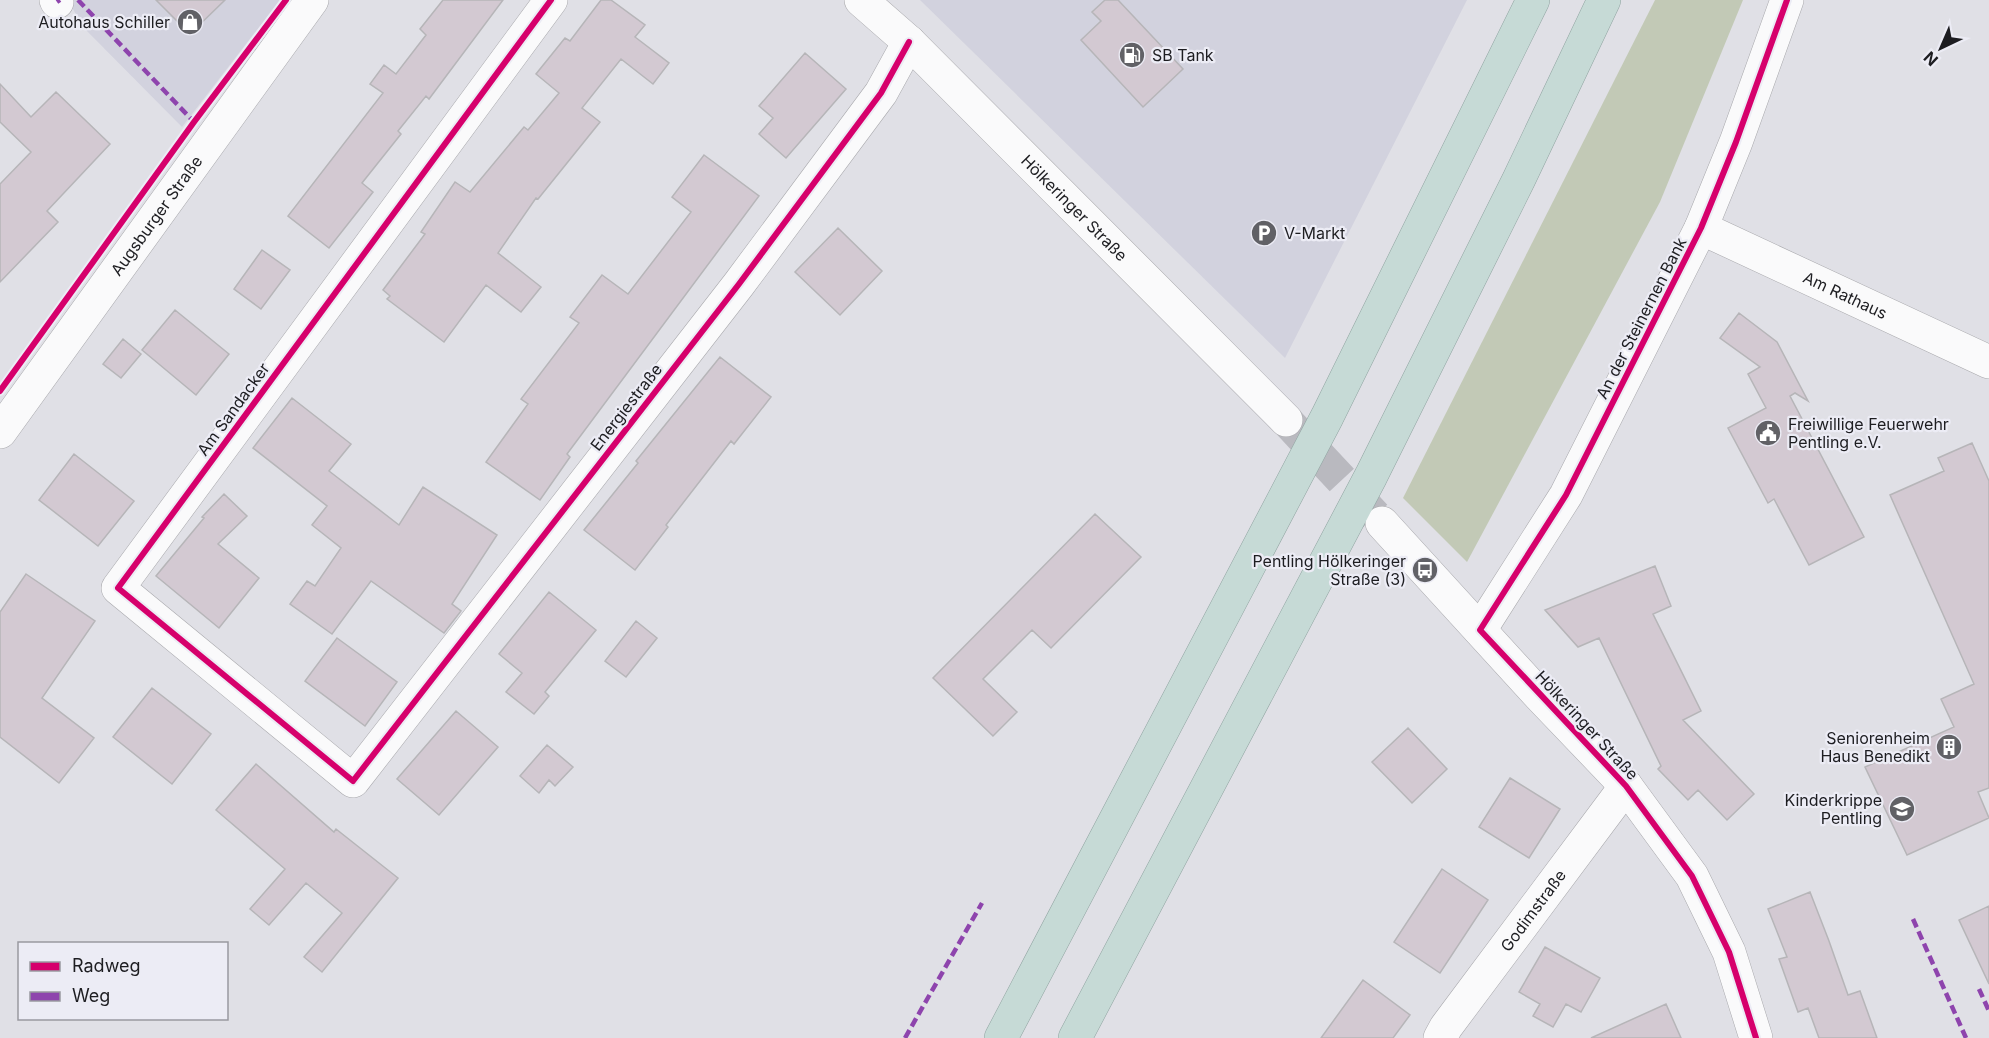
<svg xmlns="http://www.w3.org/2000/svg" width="1989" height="1038" font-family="Inter,sans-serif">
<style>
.built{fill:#d2d2de}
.green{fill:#c2c9b6}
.building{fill:#d3c9d2;stroke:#b6b5b8;stroke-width:1.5}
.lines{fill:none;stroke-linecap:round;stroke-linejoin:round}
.secondary-tunnel{stroke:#b9b9bf;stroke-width:33;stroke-dasharray:33 16;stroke-linecap:butt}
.street-casing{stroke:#a8a8ac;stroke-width:34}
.secondary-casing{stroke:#a8a8ac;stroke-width:34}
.highway-casing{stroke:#90a4a1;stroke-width:34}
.street{stroke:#fafafb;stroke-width:33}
.secondary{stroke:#fafafb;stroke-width:33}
.highway{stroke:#c6dad6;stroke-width:33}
.quiet{stroke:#8e44ad;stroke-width:4.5;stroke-dasharray:9 4.5;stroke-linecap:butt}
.cycleway-casing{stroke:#ececf5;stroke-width:10}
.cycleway{stroke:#d6006c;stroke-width:6}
.labels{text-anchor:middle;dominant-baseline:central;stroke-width:4.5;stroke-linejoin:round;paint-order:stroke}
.poi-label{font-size:16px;fill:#1d1d21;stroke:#ececf5;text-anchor:end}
.street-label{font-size:16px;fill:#1d1d21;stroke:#ececf5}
</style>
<rect width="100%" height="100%" fill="#e0e0e6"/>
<!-- built -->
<path class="built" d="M68 0H280L182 127 83 27Z
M920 0H1467L1285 358Z"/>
<!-- green -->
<path class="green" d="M1655 0H1743L1660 202 1467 562 1403 498Z"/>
<!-- building -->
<path class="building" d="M156 0H225L190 34Z
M443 0H503L429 99 426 96 398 131 401 134 362 183 373 192 329 248 288 216 383 93 370 84 384 65 396 74 426 35 420 29Z
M601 0H611L645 25 635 37 669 63 653 84 621 59 582 108 600 122 538 199 536 198 498 253 541 287 521 312 486 285 444 342 387 299 390 296 383 290 425 234 421 232 455 182 470 192 524 127 528 130 559 93 536 74 565 38 570 41Z
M1105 0H1118L1183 69 1143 107 1081 40 1101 21 1092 12Z
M805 53 846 89 786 158 759 134 773 118 759 106Z
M0 84 31 117 56 92 110 144 47 211 58 222 0 282V184L31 152 0 122Z
M704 155 759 196 567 454 570 457 540 500 486 462 528 404 521 399 579 323 570 317 602 275 628 294 691 212 672 197Z
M838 228 882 271 840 315 795 272Z
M262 250 290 270 261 309 234 289Z
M175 310 229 354 196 395 142 350Z
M1739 313 1777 342 1808 401 1795 393 1790 396 1864 537 1809 565 1774 499 1768 503 1728 428 1766 408 1748 374 1760 367 1720 338Z
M123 339 141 354 121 378 103 364Z
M720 357 771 397 734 444 731 441 666 525 668 527 635 570 584 530 638 463 636 461Z
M292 398 351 444 329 471 399 525 423 487 497 535 452 604 461 611 444 633 371 581 332 634 290 604 307 581 315 586 341 548 312 525 327 506 253 448Z
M1972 443 1989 481V788L1978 792 1989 818 1907 855 1865 767 1954 727 1941 699 1974 684 1890 495 1944 471 1938 458Z
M74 454 134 501 98 546 39 500Z
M224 494 247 516 218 544 259 578 219 628 156 576 204 518 202 517Z
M1095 514 1141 557 1051 648 1032 630 983 679 1017 712 993 736 933 678Z
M1655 566 1671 606 1653 614 1701 711 1683 720 1754 794 1727 820 1698 790 1688 800 1658 769 1661 766 1599 638 1578 647 1545 610Z
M26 574 95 621 42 698 94 738 59 783 0 737V612Z
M549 592 596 630 545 692 549 696 534 714 506 692 522 673 499 654Z
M636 621 657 638 626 677 605 661Z
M337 638 397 682 365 726 305 681Z
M152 688 211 734 172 784 113 737Z
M456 711 498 747 439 815 397 779Z
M1408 728 1447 769 1412 803 1372 762Z
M547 745 573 767 555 786 549 780 539 793 520 776Z
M256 764 334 832 336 829 398 878 322 972 304 957 342 913 306 883 269 925 250 909 285 869 216 810Z
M1510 778 1560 809 1529 858 1479 827Z
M1442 869 1488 900 1440 973 1394 942Z
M1810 892 1829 941 1848 995 1860 991 1877 1038H1819L1808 1008 1798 1012 1779 959 1787 957 1768 909Z
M1989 906V984L1959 920Z
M1545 947 1600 978 1581 1012 1566 1004 1553 1027 1533 1016 1540 1004 1519 992Z
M1363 980 1410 1015 1393 1038H1321Z
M1666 1004 1681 1038H1591Z"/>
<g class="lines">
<!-- secondary-tunnel -->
<path class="secondary-tunnel" d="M1286 420 1378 519"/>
<!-- street casing -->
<g class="street-casing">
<g id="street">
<path d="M56 0 57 2"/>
<path d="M551 0 118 588 353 781 739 284 881 93 909 42"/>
<path id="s1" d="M1701 228 1989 362"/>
<path d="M1480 630 1566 495 1701 228 1736 142 1787 0"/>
<path id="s2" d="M1440 1038 1446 1027 1626 786"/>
</g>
</g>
<!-- secondary casing -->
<g class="secondary-casing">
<g id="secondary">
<path id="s3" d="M861 0 909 42 1286 420"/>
<path id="s4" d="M0 432 312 0"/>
<path d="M1382 523 1540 696 1626 786 1692 876 1729 952 1756 1038"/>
</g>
</g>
<!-- highway casing -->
<g class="highway-casing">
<path id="highway" d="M1001 1038 1327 417 1533 0
M1075 1038 1371 476 1519 179 1604 0"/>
</g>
<!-- street -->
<use href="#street" class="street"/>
<!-- secondary -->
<use href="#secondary" class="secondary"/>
<!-- highway -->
<use href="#highway" class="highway"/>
<!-- quiet -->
<path class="quiet" d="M78 0 194 122
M57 2 60 0
M1913 919 1966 1038
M1979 989 1989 1011
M905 1038 982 903"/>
<!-- cycleway casing -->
<g class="cycleway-casing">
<path id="cycleway" d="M551 0 118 588 353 781 739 284 881 93 909 42
M0 391 194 122 286 0
M1756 1038 1729 952 1692 876 1626 786 1480 630 1566 495 1701 228 1736 142 1787 0"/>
</g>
<!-- cycleway -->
<use href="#cycleway" class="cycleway"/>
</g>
<!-- icons -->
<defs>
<g id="shop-disc" transform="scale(1.35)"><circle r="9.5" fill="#616166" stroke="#ececf5"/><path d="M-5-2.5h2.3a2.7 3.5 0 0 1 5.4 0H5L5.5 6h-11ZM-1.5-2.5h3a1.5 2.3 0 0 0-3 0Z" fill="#fff"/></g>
<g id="fuel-disc" transform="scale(1.35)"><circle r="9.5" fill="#616166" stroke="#ececf5"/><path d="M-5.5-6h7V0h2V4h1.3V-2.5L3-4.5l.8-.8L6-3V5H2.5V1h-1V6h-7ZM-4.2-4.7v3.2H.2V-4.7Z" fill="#fff"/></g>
<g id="parking-disc" transform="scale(1.35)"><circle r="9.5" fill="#616166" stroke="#ececf5"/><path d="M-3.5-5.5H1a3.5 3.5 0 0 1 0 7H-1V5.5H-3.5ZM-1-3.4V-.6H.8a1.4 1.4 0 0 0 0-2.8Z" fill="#fff"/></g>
<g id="civic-disc" transform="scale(1.35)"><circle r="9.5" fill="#616166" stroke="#ececf5"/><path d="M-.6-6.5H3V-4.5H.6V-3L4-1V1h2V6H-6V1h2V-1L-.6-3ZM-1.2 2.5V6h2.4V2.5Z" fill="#fff"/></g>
<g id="bus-disc" transform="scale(1.35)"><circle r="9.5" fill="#616166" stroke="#ececf5"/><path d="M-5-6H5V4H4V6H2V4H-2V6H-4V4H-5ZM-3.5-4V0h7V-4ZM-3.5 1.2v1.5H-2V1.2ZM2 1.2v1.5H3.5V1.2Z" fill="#fff"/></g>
<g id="building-disc" transform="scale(1.35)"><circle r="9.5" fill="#616166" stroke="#ececf5"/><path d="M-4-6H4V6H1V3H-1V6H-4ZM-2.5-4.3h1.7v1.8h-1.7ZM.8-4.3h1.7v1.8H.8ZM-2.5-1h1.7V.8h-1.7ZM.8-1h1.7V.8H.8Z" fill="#fff"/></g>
<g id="school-disc" transform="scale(1.35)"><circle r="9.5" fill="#616166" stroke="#ececf5"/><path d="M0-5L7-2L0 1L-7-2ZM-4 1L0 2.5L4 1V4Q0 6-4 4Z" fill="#fff"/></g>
</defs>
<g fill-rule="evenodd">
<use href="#shop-disc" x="190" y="22"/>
<use href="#fuel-disc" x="1132" y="55"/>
<use href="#parking-disc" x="1264" y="233"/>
<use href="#civic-disc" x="1768" y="433"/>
<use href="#bus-disc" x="1425" y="570"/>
<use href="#building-disc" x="1949" y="747"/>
<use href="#school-disc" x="1902" y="809"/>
</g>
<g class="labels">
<!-- poi labels -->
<g class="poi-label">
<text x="170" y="22">Autohaus Schiller</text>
<text x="1152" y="55" text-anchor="start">SB Tank</text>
<text x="1284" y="233" text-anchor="start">V-Markt</text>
<text x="1788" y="424" text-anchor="start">Freiwillige Feuerwehr<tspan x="1788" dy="18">Pentling e.V.</tspan></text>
<text x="1406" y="561">Pentling Hölkeringer<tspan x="1406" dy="18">Straße (3)</tspan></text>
<text x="1930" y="738">Seniorenheim<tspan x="1930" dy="18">Haus Benedikt</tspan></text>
<text x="1882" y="800">Kinderkrippe<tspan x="1882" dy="18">Pentling</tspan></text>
</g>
<!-- street labels -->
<g class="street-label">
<text stroke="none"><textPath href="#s3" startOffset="298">Hölkeringer Straße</textPath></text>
<text stroke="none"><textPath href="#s4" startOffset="267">Augsburger Straße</textPath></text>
<text stroke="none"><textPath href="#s1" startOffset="159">Am Rathaus</textPath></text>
<text transform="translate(1641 318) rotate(-63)">An der Steinernen Bank</text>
<text transform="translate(626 407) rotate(-52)">Energiestraße</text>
<text transform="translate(233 409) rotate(-54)">Am Sandacker</text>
<text transform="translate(1587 725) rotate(47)">Hölkeringer Straße</text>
<text stroke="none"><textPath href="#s2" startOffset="158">Godimstraße</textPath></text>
</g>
</g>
<!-- legend -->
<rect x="18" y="942" width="210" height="78" fill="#ececf5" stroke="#9999a0" stroke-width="1.5"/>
<rect x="30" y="962" width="30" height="9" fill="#d6006c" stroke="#9999a0" stroke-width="1.5"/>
<text x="72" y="972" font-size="18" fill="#1d1d21">Radweg</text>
<rect x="30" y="992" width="30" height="9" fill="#8e44ad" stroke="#9999a0" stroke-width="1.5"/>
<text x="72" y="1002" font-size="18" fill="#1d1d21">Weg</text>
<!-- north arrow -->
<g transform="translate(1941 48) rotate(224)" stroke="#ececf5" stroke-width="4.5" paint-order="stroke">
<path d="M0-4.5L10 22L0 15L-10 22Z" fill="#1d1d21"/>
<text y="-9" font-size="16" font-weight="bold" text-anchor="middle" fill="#1d1d21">N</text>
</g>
</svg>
